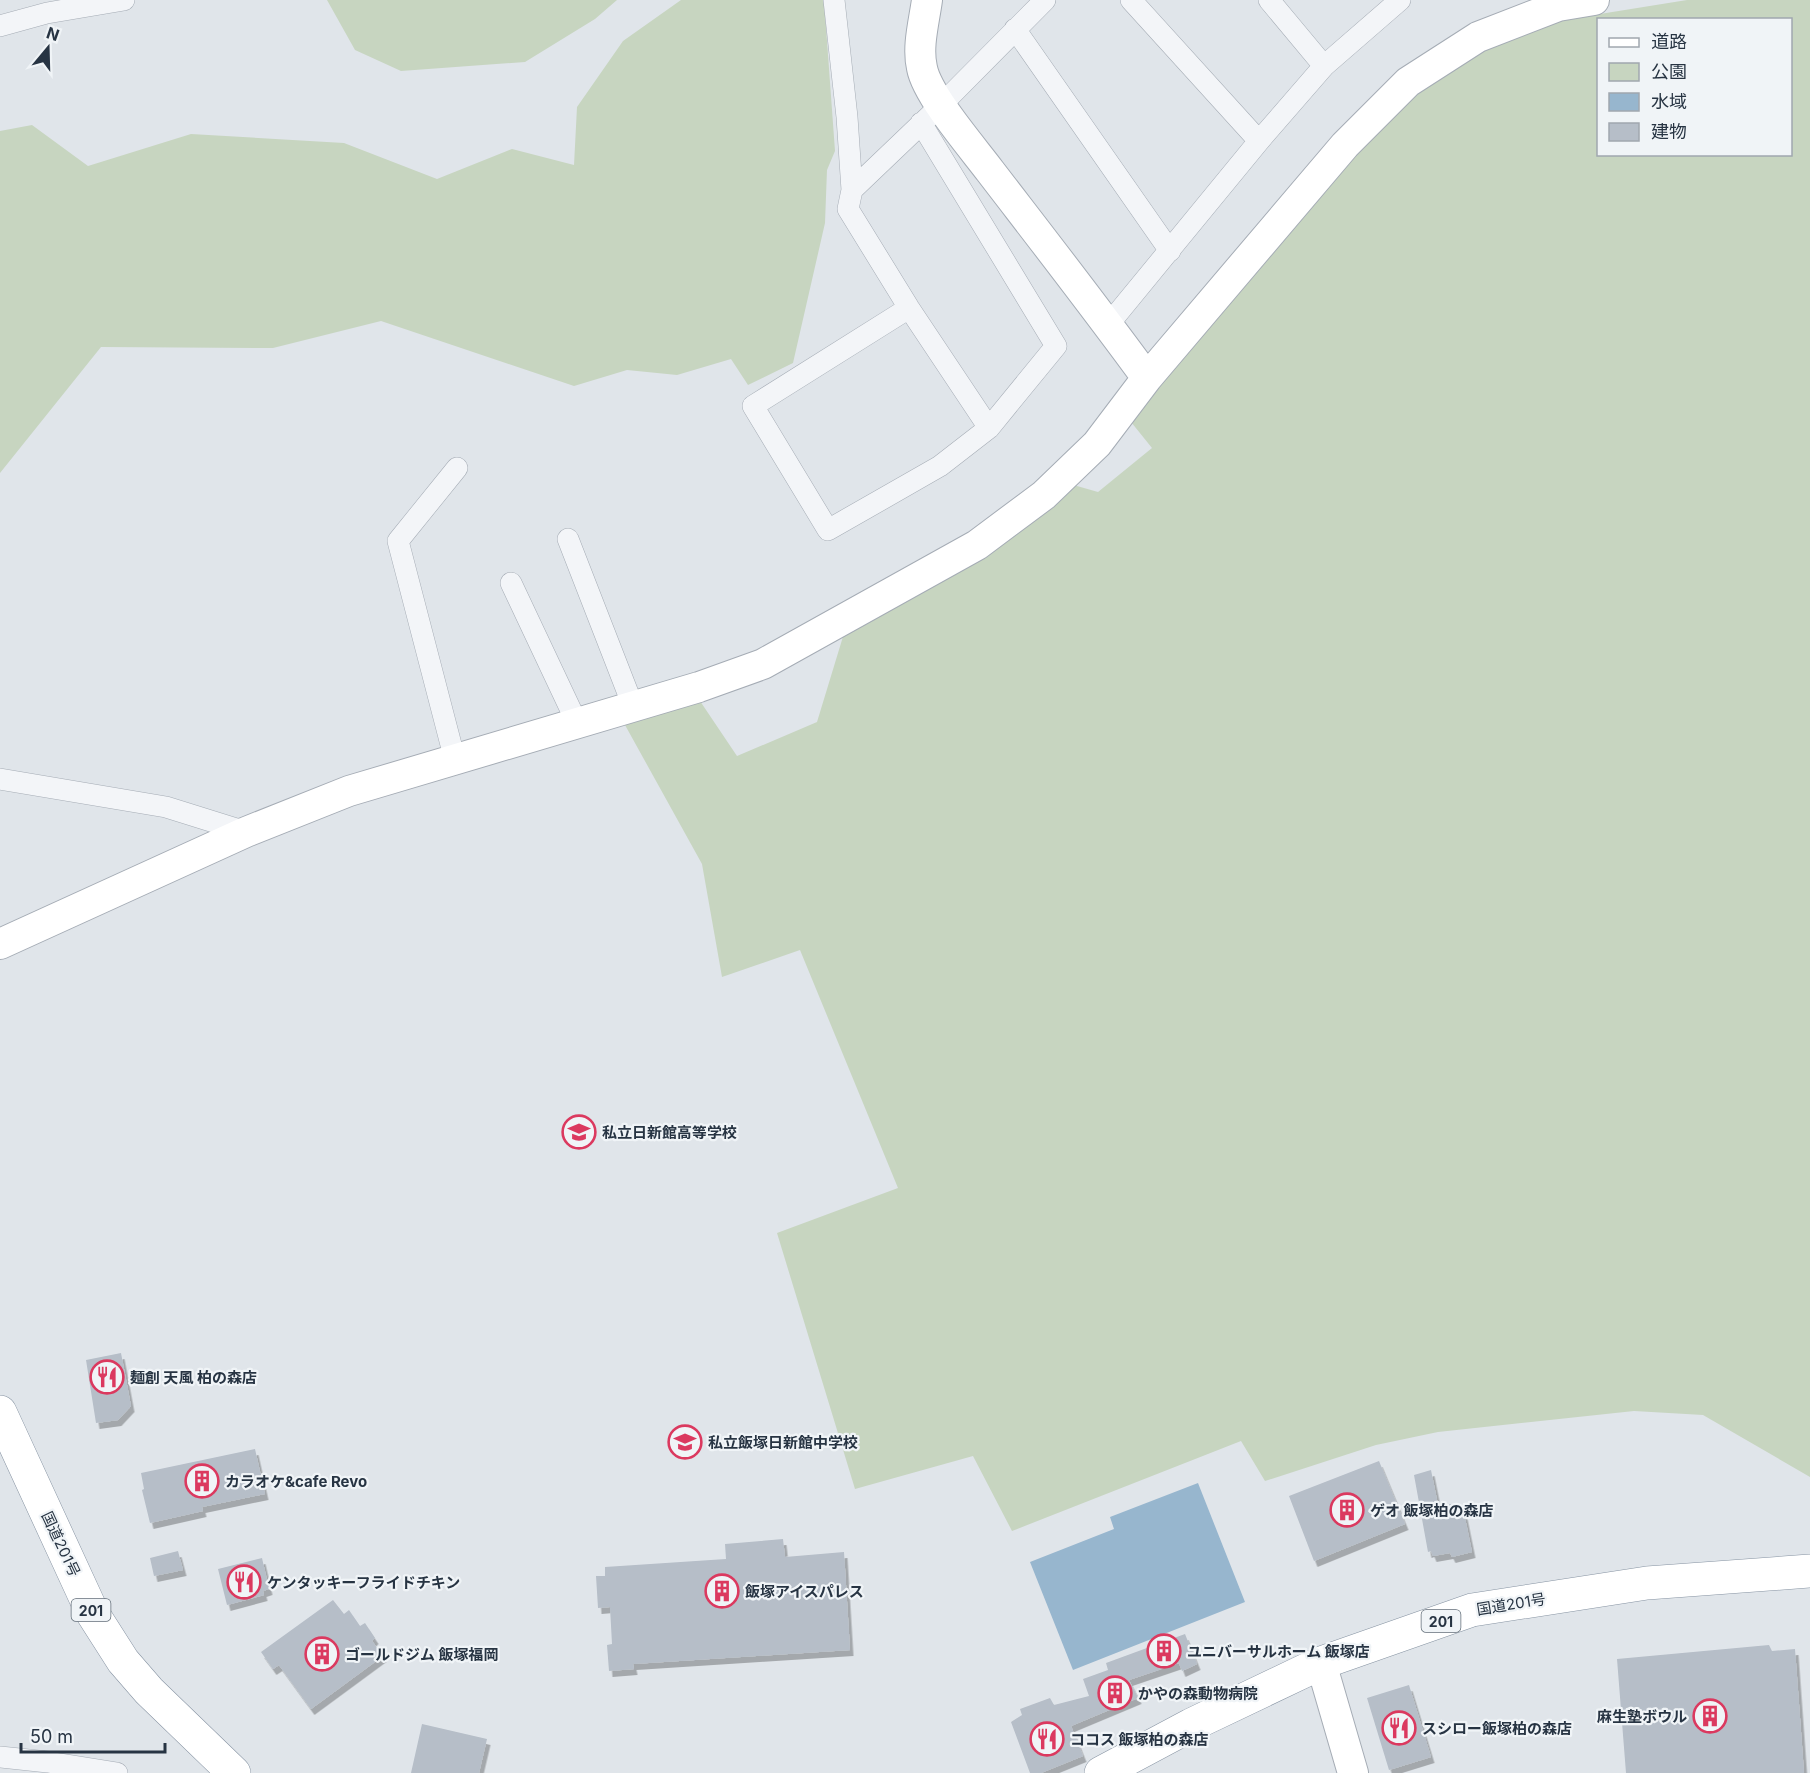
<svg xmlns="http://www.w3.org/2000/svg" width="1810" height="1773" font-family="Inter,'Noto Sans JP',sans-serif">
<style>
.green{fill:#c7d5c0;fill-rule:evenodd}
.water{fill:#97b6ce}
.building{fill:#b6bec8;filter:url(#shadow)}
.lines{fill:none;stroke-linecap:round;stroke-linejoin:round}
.street-casing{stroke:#a5acb5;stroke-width:22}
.secondary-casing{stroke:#a5acb5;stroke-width:32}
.highway-casing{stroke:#8693a2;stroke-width:34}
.street{stroke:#f3f5f8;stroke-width:21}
.secondary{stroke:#fff;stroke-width:30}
.highway{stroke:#fff;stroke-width:33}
.labels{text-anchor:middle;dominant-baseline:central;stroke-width:4.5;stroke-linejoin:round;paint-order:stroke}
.shield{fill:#f0f4f7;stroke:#636e79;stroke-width:1.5}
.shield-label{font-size:14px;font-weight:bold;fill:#273443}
.poi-label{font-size:15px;font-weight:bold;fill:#273443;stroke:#f0f4f7;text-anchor:start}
.street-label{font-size:15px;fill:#273443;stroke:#f0f4f7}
</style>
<defs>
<filter id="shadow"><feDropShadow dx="3.5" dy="6" stdDeviation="0" flood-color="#0004"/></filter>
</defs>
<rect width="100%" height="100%" fill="#e0e5ea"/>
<!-- green -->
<path class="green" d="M327 0H617L595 19 525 62 401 71 355 50Z
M681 0H824L835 151 827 170 825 223 793 363 748 385 731 359 677 375 627 370 574 386 381 321 273 348 101 347 0 473V131L32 125 88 166 191 134 344 143 437 179 512 149 574 165 577 107 623 41Z
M1687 0H1810V1477L1703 1415 1634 1411 1438 1432 1376 1445 1265 1481 1241 1441 1012 1531 973 1456 855 1489 777 1233 898 1188 800 950 722 977 702 864 625 725 700 701 737 756 817 722 845 630 1070 484 1098 492 1152 448 1127 417 1377 127 1412 92 1475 49 1531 27 1575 18ZM1598 20H1790V154H1598Z"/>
<!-- water -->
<path class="water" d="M1198 1483 1245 1602 1073 1670 1030 1562 1114 1529 1110 1517Z"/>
<!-- building -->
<path class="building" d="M121 1353 131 1406 118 1420 96 1423 86 1360Z
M255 1449 265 1494 202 1507 203 1511 150 1523 142 1490 144 1489 141 1473Z
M1379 1461 1405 1524 1314 1561 1289 1496Z
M1431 1470 1438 1505 1451 1504 1463 1508 1472 1552 1452 1557 1450 1553 1433 1556 1431 1551 1428 1552 1414 1475Z
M783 1539 785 1557 844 1552 850 1650 633 1664 634 1669 609 1671 607 1645 612 1644 610 1607 598 1608 596 1576H605V1567L726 1559 725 1544Z
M178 1551 183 1570 154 1576 150 1558Z
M262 1558 269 1589 263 1591 264 1595 227 1605 218 1569Z
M333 1600 344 1614 349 1610 360 1626 365 1623 375 1638 372 1641 383 1656 311 1709 279 1665 273 1669 261 1652Z
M1185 1634 1197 1664 1182 1671 1179 1663 1129 1680 1138 1698 1071 1726 1083 1756 1041 1773H1030L1011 1722 1022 1715 1020 1709 1050 1698 1054 1705 1089 1696 1083 1679 1108 1670 1106 1663Z
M1769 1645 1772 1651 1795 1649 1804 1773H1626L1617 1659Z
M1409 1685 1431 1757 1389 1770 1367 1698Z
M422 1724 487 1739 479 1773H411Z"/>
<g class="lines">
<!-- street casing -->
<g class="street-casing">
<path id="street" d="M834 0 847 117 852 190 848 209 909 308 989 428
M1131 0 1259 141
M1269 0 1324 66
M0 26 47 13 124 0
M1015 29 1170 251
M852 190 941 105 1045 0
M909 308 753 406 828 530 940 466 989 428 1056 346 921 123
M1108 325 1259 141 1324 66 1400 0
M568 539 633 706
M511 583 577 723
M455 760 398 541 457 468
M0 779 166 807 246 832
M0 1757 48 1762 117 1773"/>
</g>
<!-- secondary casing -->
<g class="secondary-casing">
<path id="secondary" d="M927 0C924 22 917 47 922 68 927 95 972 147 990 171 1043 240 1096 308 1147 378
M0 944 246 832 349 791 699 687 763 664 977 545 1044 495 1097 444 1147 378 1345 145 1408 82 1478 37 1558 6 1594 0
M1321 1663 1353 1773"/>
</g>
<!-- highway casing -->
<g class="highway-casing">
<path id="highway" d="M0 1412 93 1614 123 1661 149 1691 234 1773
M1101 1773 1191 1725 1321 1663 1472 1610 1647 1583 1810 1571"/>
</g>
<!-- street -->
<use href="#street" class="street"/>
<!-- secondary -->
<use href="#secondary" class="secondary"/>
<!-- highway -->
<use href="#highway" class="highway"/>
</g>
<!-- icons -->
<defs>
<g id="school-ring" transform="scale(1.725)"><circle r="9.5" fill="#f0f4f7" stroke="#db395f" stroke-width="1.5"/><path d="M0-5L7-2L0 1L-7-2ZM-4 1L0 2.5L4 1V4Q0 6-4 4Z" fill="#db395f"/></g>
<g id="restaurant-ring" transform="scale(1.725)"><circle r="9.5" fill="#f0f4f7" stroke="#db395f" stroke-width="1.5"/><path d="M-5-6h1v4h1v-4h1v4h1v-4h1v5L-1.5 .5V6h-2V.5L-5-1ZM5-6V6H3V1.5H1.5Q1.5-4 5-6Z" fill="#db395f"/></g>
<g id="building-ring" transform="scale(1.725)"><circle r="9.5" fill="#f0f4f7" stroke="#db395f" stroke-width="1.5"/><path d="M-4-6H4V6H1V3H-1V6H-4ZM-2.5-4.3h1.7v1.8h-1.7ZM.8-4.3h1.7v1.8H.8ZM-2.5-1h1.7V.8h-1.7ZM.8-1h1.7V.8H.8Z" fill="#db395f"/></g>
</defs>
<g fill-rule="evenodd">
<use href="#school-ring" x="579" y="1132"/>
<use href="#restaurant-ring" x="107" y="1377"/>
<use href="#school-ring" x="685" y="1442"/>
<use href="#building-ring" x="202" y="1481"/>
<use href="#building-ring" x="1347" y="1510"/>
<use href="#restaurant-ring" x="244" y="1582"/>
<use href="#building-ring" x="722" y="1591"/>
<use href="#building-ring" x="1164" y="1651"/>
<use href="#building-ring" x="322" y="1654"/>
<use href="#building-ring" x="1115" y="1693"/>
<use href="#building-ring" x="1710" y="1716"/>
<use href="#restaurant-ring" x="1399" y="1728"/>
<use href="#restaurant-ring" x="1047" y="1739"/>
</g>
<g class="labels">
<!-- shield labels -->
<g class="shield">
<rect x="71.5" y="1599" width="39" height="22" rx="4.5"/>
<rect x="1421.5" y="1610" width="39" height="22" rx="4.5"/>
</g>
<g class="shield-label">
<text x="91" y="1610">201</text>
<text x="1441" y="1621">201</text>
</g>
<!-- poi labels -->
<g class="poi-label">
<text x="602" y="1132">私立日新館高等学校</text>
<text x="130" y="1377">麺創 天風 柏の森店</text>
<text x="708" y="1442">私立飯塚日新館中学校</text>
<text x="225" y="1481">カラオケ&amp;cafe Revo</text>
<text x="1370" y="1510">ゲオ 飯塚柏の森店</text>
<text x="267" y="1582">ケンタッキーフライドチキン</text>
<text x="745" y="1591">飯塚アイスパレス</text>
<text x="1187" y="1651">ユニバーサルホーム 飯塚店</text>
<text x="345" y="1654">ゴールドジム 飯塚福岡</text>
<text x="1138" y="1693">かやの森動物病院</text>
<text x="1687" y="1716" text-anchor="end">麻生塾ボウル</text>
<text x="1422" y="1728">スシロー飯塚柏の森店</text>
<text x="1070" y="1739">ココス 飯塚柏の森店</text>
</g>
<!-- street labels -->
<g class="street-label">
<text transform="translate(61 1544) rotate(65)">国道201号</text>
<text transform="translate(1511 1604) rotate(-9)">国道201号</text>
</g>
</g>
<!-- legend -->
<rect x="1597" y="18" width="195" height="138" fill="#f0f4f7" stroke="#a0a7af" stroke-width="1.5"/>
<rect x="1609" y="38" width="30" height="9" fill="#ffffff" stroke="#a0a7af" stroke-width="1.5"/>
<text x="1651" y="48" font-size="18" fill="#273443">道路</text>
<rect x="1609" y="63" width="30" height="18" fill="#c7d5c0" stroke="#a0a7af" stroke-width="1.5"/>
<text x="1651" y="78" font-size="18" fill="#273443">公園</text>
<rect x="1609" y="93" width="30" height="18" fill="#97b6ce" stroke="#a0a7af" stroke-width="1.5"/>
<text x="1651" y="108" font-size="18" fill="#273443">水域</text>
<rect x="1609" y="123" width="30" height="18" fill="#b6bec8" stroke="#a0a7af" stroke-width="1.5"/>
<text x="1651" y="138" font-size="18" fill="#273443">建物</text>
<!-- north arrow -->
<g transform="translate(48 48) rotate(19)" stroke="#f0f4f7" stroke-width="4.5" paint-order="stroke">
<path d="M0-4.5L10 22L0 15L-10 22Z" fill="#273443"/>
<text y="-9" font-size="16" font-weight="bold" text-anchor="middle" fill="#273443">N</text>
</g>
<!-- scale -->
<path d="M21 1743v9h144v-9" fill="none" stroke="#273443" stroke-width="3"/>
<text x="30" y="1743" font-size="18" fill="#273443" stroke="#f0f4f7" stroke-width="4.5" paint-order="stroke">50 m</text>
</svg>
